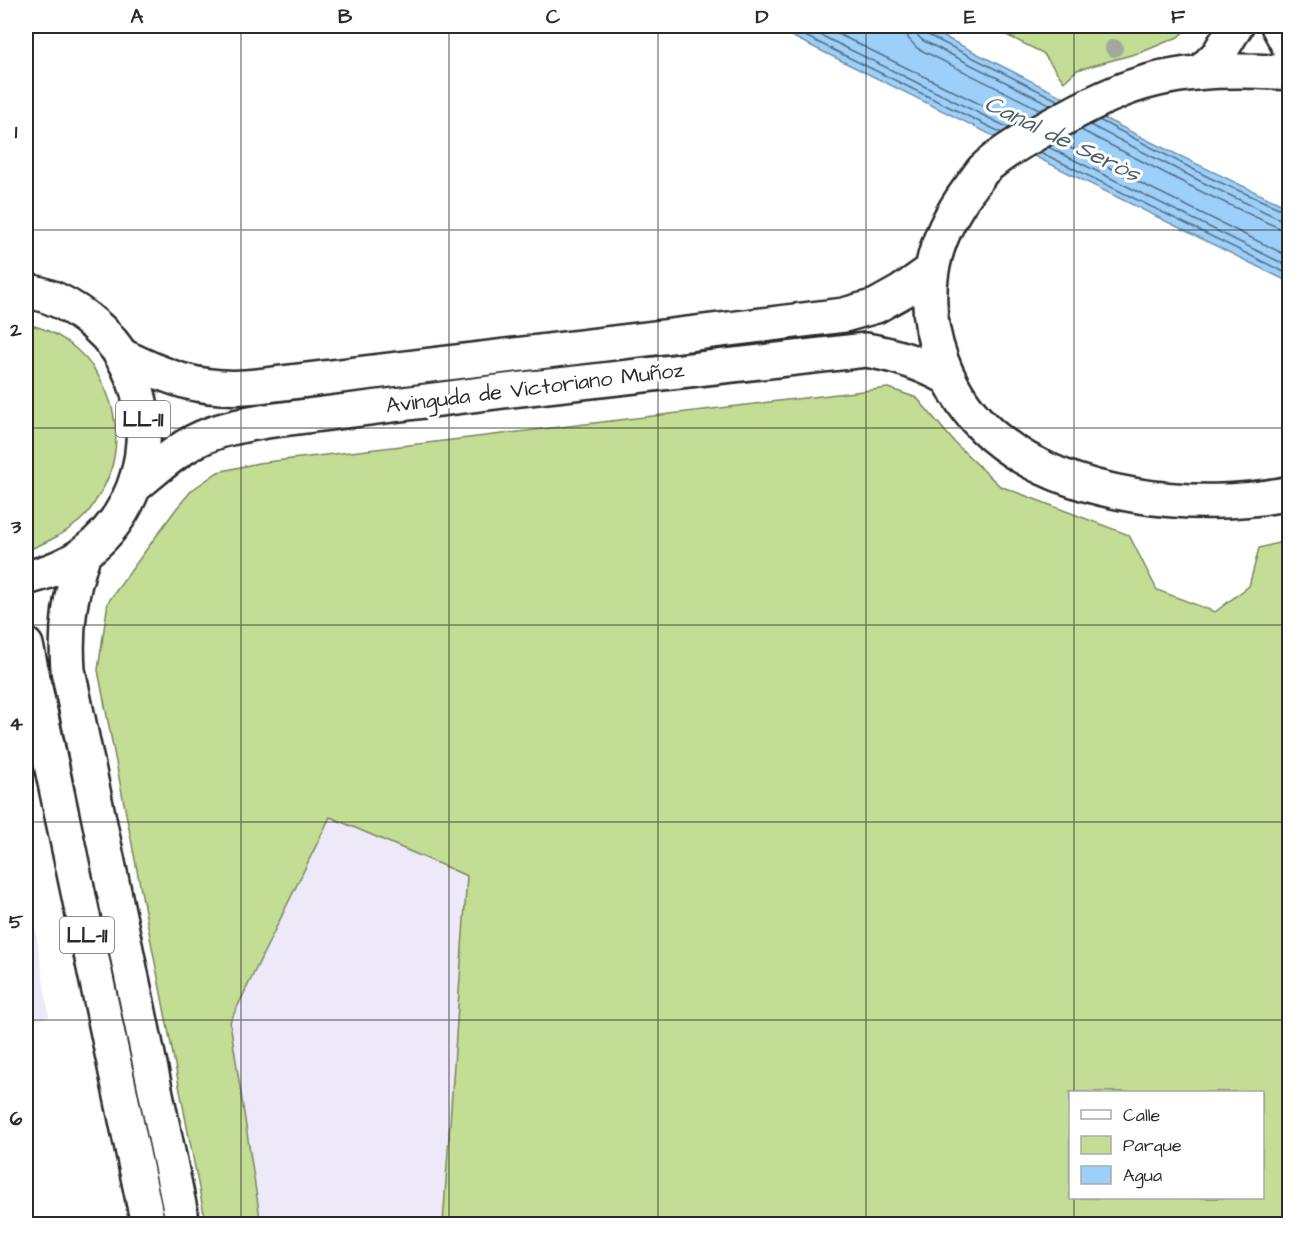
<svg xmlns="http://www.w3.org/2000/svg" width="1315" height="1250" font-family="'Architects Daughter',sans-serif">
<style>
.built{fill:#ede9f8}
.green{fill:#c3dd94;stroke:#778460;stroke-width:1.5;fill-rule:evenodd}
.water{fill:#9cd0fa;stroke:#6f8ea7;stroke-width:1.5}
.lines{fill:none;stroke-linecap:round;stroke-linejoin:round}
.shore{stroke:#586d7e;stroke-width:1.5}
.secondary-casing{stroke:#2b2b2b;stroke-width:38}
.primary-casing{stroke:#2b2b2b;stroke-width:38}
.secondary{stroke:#fff;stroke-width:33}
.primary{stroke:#fff;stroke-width:33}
.tree{fill:#a4a89b}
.grid{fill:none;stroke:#2b2b2b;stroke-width:1.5;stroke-opacity:0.55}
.labels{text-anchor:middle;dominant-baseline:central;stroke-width:6;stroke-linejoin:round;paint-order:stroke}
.shield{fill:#fff;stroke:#6b6b6b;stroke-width:1.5}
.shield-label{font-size:21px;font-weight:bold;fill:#2b2b2b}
.street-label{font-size:22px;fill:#2b2b2b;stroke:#fff}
.water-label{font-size:24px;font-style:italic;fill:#4d5d69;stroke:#fff}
.neatline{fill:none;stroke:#2b2b2b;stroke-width:2}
.grid-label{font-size:20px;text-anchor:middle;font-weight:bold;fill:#2b2b2b}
</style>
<rect width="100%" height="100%" fill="#fff"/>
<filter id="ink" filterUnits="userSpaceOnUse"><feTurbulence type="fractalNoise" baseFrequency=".0167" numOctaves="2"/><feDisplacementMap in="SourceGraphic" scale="12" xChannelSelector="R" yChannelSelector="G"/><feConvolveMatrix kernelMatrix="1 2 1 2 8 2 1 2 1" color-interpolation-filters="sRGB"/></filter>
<g filter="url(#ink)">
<!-- built -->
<path class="built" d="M330 817 467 876 443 1224H261L230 1022Z
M26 867 49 1016 26 1024Z"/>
<!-- green -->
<path class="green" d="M988 26H1190L1178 37 1142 52 1077 70 1064 82 1043 53Z
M26 324C102 339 141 432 98 497 94 503 90 511 85 516 68 533 47 542 26 551Z
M888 388 917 398 955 443 1000 486 1129 535 1157 590 1215 612 1249 586 1259 548 1289 540V1224H443L467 876 330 817 230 1022 261 1224H206L98 670 108 602 176 509 192 490 218 472 258 463ZM1070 1092H1262V1198H1070Z"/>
<!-- water -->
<path class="water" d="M771 26H923L1155 144 1289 208V282Z"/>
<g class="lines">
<!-- shore -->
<path class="shore" d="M785 26 1002 133
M802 26 1009 128
M822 26 1018 123
M905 26 908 38 917 48 1041 110
M914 26 916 34 922 40 1051 105
M922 26 926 34 1059 101
M1099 120 1210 178 1290 213
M1090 125 1206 184 1282 220 1290 221
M1081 130 1202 192 1279 228 1290 230
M1058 142 1290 257
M1048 147 1290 267
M1040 152 1290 275"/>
<!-- secondary casing -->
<g class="secondary-casing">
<path id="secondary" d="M1278 26 1290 48
M1201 72 1218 55 1236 26
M1290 73C1230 69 1169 69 1113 94 1096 101 1079 110 1063 119 1038 132 1002 151 983 170 978 176 974 183 969 189 952 212 937 241 932 270 922 330 947 397 993 436 1066 498 1198 513 1290 493
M121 355C170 379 202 392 258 386L844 315 876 306 901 292 932 270
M135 486C154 470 173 453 195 441 218 429 243 425 267 421L504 391 866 350C896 355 921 363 948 378"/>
</g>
<!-- primary casing -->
<g class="primary-casing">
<path id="primary" d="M26 291C51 294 75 308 95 325 164 384 158 499 84 553 67 566 46 573 26 578
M84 553C70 594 65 626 68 670L183 1224
M26 645 148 1224"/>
</g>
<!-- secondary -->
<use href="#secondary" class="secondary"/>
<!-- primary -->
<use href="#primary" class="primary"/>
</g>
<!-- trees -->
<circle class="tree" cx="1114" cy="48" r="9"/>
</g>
<!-- grid -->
<path class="grid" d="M241 26V1224M449 26V1224M658 26V1224M866 26V1224M1074 26V1092M26 230H1290M26 428H1290M26 625H1290M26 822H1290M26 1020H1290M1074 1198V1224"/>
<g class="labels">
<!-- shield labels -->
<g class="shield">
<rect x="116" y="401" width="54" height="36" rx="4.5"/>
<rect x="60" y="917" width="54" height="36" rx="4.5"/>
</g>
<g class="shield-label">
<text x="143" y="419">LL-11</text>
<text x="87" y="935">LL-11</text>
</g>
<!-- street labels -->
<g class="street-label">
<text transform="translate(535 388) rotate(-7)">Avinguda de Victoriano Muñoz</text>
</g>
<!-- water labels -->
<g class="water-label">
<text transform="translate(1062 139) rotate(26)">Canal de Seròs</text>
</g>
</g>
<!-- margin -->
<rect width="1315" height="1250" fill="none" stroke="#fff" stroke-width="66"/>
<!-- legend -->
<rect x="1069" y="1091" width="195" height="108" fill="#ffffff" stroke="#aaaaaa" stroke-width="1.5"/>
<rect x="1081" y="1110" width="30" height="9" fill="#ffffff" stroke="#aaaaaa" stroke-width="1.5"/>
<text x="1123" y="1121" font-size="18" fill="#2b2b2b">Calle</text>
<rect x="1081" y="1136" width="30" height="18" fill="#c3dd94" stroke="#aaaaaa" stroke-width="1.5"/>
<text x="1123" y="1151" font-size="18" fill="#2b2b2b">Parque</text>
<rect x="1081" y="1166" width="30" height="18" fill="#9cd0fa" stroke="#aaaaaa" stroke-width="1.5"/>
<text x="1123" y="1181" font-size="18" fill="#2b2b2b">Agua</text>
<rect x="33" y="33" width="1249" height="1184" class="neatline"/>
<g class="grid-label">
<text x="137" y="23">A</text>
<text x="345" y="23">B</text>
<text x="553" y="23">C</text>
<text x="762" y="23">D</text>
<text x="970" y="23">E</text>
<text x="1178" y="23">F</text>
<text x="16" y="138">1</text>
<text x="16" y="336">2</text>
<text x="16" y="533">3</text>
<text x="16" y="730">4</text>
<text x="16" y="928">5</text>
<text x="16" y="1125">6</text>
</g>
</svg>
